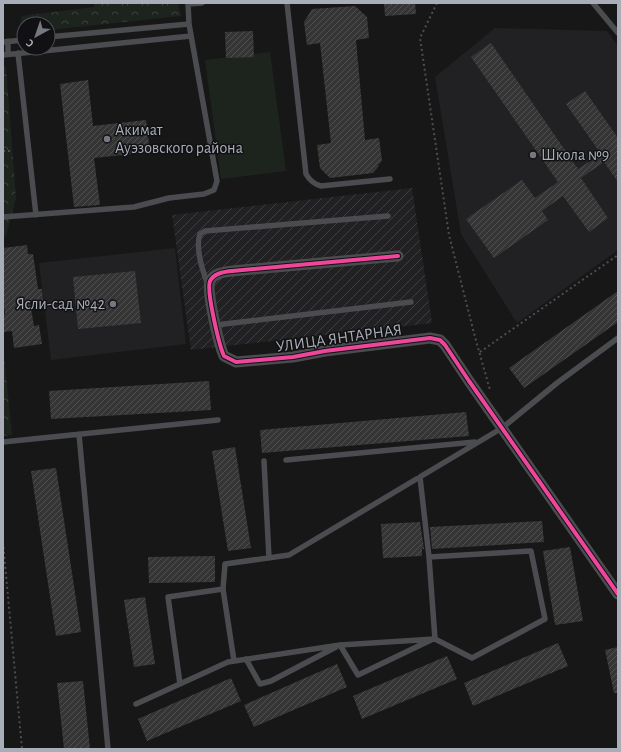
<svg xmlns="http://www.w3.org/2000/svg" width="621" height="752" font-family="'Alegreya Sans',sans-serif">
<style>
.built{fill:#212123}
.industrial{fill:url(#industrial-furrows)}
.forest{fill:url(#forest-crowns)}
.pitch{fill:#1d241e}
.building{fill:url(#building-hatch)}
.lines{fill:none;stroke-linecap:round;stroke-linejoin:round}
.path{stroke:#4d4e52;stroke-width:2;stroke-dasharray:2 3;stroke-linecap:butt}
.service{stroke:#4b4c50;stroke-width:5.5}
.minor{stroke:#4b4c50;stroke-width:11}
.cycleway-casing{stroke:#111113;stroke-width:6}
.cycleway{stroke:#ed469a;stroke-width:4}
.poi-dot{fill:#757880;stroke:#111113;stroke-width:1.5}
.labels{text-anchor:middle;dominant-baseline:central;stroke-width:3;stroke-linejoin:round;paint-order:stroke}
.poi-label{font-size:16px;fill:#a8adb8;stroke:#111113;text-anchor:start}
.street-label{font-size:16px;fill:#a8adb8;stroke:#111113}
</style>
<defs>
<pattern id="industrial-furrows" width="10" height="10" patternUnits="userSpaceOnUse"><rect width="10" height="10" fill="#212123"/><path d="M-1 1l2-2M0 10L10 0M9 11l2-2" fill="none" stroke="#3e3f41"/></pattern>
<pattern id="forest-crowns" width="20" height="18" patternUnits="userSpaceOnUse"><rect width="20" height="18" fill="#1d241e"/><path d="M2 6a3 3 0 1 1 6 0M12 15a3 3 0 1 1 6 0" fill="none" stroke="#3b413d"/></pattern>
<pattern id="building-hatch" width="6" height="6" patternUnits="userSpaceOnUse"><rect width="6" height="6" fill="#353536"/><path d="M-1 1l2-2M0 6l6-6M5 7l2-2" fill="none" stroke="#4f5051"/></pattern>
</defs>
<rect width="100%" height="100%" fill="#171717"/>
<!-- built -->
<path class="built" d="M495 28 607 31 618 46V250L517 323 461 234 435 77Z
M175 248 186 344 51 360 39 263Z"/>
<!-- industrial -->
<path class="industrial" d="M412 188 432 323 191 350 172 215Z"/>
<!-- forest -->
<path class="forest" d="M94 3H178L181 16 48 30V24H24V32L17 33 22 16 94 7Z
M6 66 16 198 6 236H3V67Z
M3 344 12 435 3 436Z"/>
<!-- pitch -->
<path class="pitch" d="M270 52 286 171 221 179 205 60Z"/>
<!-- building -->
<path class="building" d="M384 3H415L416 14 385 16Z
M355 6 367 17 369 38 356 40 365 140 379 138 382 161 378 165 379 166 373 173 330 178 320 168 317 145 331 143 320 43 307 45 304 22 312 9Z
M253 31 254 57 226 58 225 32Z
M491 43 578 169 601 154 566 104 585 91 618 138V182L604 162 581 178 608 218 589 232 563 196 542 211 548 220 494 258 466 219 522 180 535 198 558 182 471 57Z
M88 80 93 126 146 120 150 152 94 158 100 205 74 207 60 84Z
M27 245 28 254H33L38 289H42L43 301 30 302 34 326 39 325 42 344 14 348 12 331 3 332V315L5 314 3 299V248Z
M135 271 141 323 78 329 73 277Z
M618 291V322L524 388 509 368Z
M209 381 211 410 51 419 49 391Z
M466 412 469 436 262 453 260 430Z
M235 447 251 548 228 551 212 451Z
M56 468 81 632 56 636 31 471Z
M542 521 544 542 432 549 430 527Z
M420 522 424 549H422V556L383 558 381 524Z
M570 547 583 621 555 625 543 551Z
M215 556V582L149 583 148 557Z
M145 597 155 664 134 667 124 600Z
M558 643 568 666 473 706 464 683Z
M618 647V693H614L605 650Z
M447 656 457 679 362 719 353 696Z
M337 664 347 687 254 727 244 705Z
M231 678 241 701 147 741 138 719Z
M83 681 90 749H64L57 683Z"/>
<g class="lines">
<!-- path -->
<path class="path" d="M437 3 420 38 449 235 475 337 490 390
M3 151H12
M480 352 618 255
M3 542 22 749"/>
<!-- service -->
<path class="service" d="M287 3 306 174C310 181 314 184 321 186L390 179
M593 3 618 33
M188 4 202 3
M48 37 189 24
M8 41V54
M3 42 24 40
M18 53 36 215
M3 55 191 36
M3 217 134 207 169 198 204 194 214 190 217 181 189 24 188 3
M208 285C203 272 195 248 200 234L205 231 388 216
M216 325 411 302
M79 434 108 749
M3 442 218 420
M286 460 475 442
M264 461 269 558
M420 477 429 557 435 639
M223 589 234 661
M340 645 358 675 431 640
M246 659 260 684 271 681 336 647
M180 684 168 597 223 589 225 564 289 555 502 428 557 383 618 338
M136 704 228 662 340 645 435 639 472 658 545 619 531 551 429 557"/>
<!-- minor -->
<path class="minor" d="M398 256 232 271C224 272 214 273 210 281 206 290 219 345 224 356L236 362 293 357 325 351 430 338 440 340 445 345 469 381 618 594"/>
<!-- cycleway casing -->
<g class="cycleway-casing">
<path id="cycleway" d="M398 256 232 271C224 272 214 273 210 281 206 290 219 345 224 356L236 362 293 357 325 351 430 338 440 340 445 345 469 381 618 594"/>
</g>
<!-- cycleway -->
<use href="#cycleway" class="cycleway"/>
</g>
<!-- markers -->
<g class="poi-dot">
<circle cx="107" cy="139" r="4"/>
<circle cx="533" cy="155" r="4"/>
<circle cx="113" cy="304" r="4"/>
</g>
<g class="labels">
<!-- poi labels -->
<g class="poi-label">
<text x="115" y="130">Акимат<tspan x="115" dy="18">Ауэзовского района</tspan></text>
<text x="541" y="155">Школа №9</text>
<text x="105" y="304" text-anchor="end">Ясли-сад №42</text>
</g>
<!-- street labels -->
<g class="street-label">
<text transform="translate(339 338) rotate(-8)">УЛИЦА ЯНТАРНАЯ</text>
</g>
</g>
<!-- border -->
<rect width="621" height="752" fill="none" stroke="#a8adb8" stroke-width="8"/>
<!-- north arrow -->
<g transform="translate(36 36) rotate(220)"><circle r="19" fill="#111113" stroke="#4d4f55"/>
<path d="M0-3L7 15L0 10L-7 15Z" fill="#757880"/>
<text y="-6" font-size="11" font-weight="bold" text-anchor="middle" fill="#a8adb8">С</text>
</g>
</svg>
